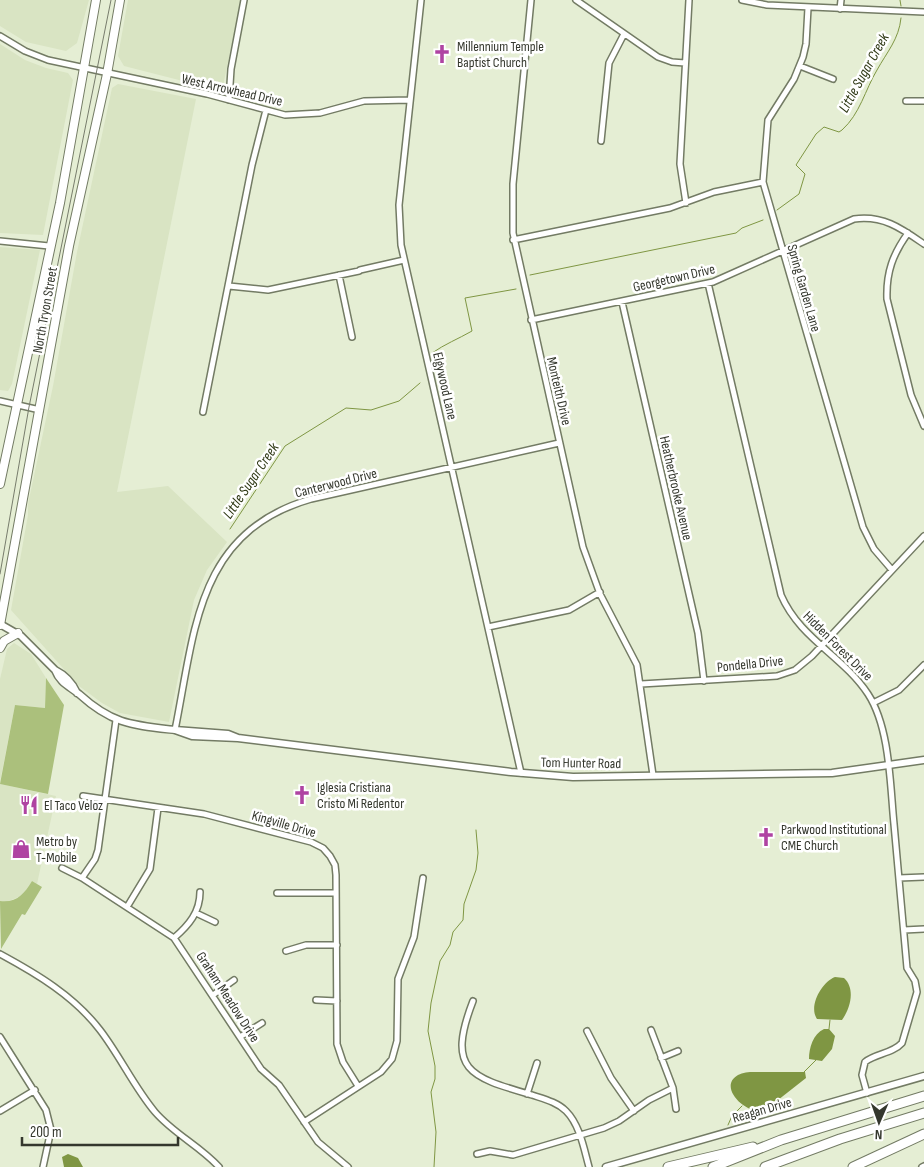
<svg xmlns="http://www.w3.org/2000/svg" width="924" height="1167" font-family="'Sofia Sans Condensed',sans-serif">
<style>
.built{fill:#d9e4c3}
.green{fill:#abc07c}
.water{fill:#7f9643}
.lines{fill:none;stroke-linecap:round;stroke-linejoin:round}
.stream{stroke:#7f9643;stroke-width:1}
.minor-casing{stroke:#737b64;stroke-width:8}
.tertiary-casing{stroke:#737b64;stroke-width:9}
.primary-casing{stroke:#737b64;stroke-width:10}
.motorway-casing{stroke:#737b64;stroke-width:11}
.minor{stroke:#fff;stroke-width:5}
.tertiary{stroke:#fff;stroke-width:6}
.primary{stroke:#fff;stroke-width:8}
.motorway{stroke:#fff;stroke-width:9}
.tram{stroke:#777c6c;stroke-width:1}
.labels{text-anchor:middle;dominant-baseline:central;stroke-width:5;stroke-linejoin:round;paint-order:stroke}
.poi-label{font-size:14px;fill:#34372d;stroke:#fff;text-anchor:start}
.street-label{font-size:14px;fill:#34372d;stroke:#fff}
.water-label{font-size:15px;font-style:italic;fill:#2d3713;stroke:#fff}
</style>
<rect width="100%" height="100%" fill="#e5eed4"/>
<!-- built -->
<path class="built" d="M0 0H89L77 43 66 51 26 42 0 26Z
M128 0H241L222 91 124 66 118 56Z
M0 44 25 60 46 68 68 73 73 80 43 235 0 233Z
M118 84 196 99 117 492 168 486 227 542 207 570 194 600 169 722 120 713 102 703 79 686 11 610 28 515V504L53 386 77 252 112 88Z
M0 247 40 250 12 384 8 391 0 390Z
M14 643 31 654 46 678 45 708 15 705 0 782V679L7 649Z
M0 784 56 796 37 884 32 881 23 895 7 902 0 901Z"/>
<!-- green -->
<path class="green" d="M46 678 64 705 48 794 0 784 15 705 45 708Z
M32 881 42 887 25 915 22 914 1 949 0 901C17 903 24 894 32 881Z"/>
<!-- water -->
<path class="water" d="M835 977 844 978C856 989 850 1009 842 1020L817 1019C808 1006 822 982 835 977Z
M824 1029H829L835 1036 832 1049 822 1061 809 1059C809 1048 813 1034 824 1029Z
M762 1072H805L806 1078 764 1111C746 1115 717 1087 738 1075 745 1071 755 1072 762 1072Z
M68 1154 78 1158 83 1167H64L62 1157Z"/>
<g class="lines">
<!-- stream -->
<path class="stream" d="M900 0 901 6
M777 210 799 194 805 174 796 165 816 134 824 127 839 132 842 130C860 114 865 90 877 70 887 52 899 39 901 18
M530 275 736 233 742 228 763 220
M432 353C445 344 458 339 472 331L465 298 516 289
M230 529 285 446 346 408 371 410 399 401 420 383
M829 1029 830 1020
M803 1073 816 1060
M728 1125 732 1116 742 1106
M434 1167 436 1132 431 1092 435 1079V1066L428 1031 431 1003 440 961 450 945 453 932 463 920 464 904 476 870 478 853 476 830"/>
<!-- minor casing -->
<g class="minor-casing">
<path id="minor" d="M421 0 399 205 401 245 521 773
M531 0 513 184V233L583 547 600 594 637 665 653 775
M576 0 658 57 672 62 685 63
M742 0 767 5 924 12
M808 8 806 44 803 57 794 79 768 120 763 182 863 527 874 549 892 570
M840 9 841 0
M0 36 25 51 48 60 207 94 285 115 320 113 364 101 410 100
M800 66 833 79
M229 100 231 69 244 0
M906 101H924
M601 141 609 63 624 34
M686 203 680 164 689 0
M908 233C893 254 886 272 887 299L911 395 924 426
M513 240 670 208 714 192 763 182
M0 241 49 246
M360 270 404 260
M339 275 352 337
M708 283 781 595C800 639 843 656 868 694 890 728 890 784 894 824 898 872 903 920 907 968L915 981 917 992 902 1043C892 1054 876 1053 865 1062L862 1075 867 1093
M229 286 268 290 359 271
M622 302 698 633 704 681
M531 320 713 282 854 219C883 215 901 228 924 244
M0 401 40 410
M203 412 252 165 266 110
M488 627 569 610 600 592
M641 684 777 676 795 670 812 656 924 536
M873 703 899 690 924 665
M175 730C195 632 196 532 311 499L559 443
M83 796 204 814 311 842 323 848 330 856 335 865 336 875 337 1044 343 1062 358 1086
M62 868 82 878 174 938 261 1069 279 1085 318 1142 348 1167
M82 878 95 859 98 850 116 720
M899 878 924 877
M277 893H336
M127 907 150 869 158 808
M196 913 215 922
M904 930 924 929
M174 938C189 925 200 912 200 892
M286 951 306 945H337
M0 954C37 974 74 996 100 1030 120 1056 134 1087 155 1112 174 1134 200 1146 219 1167
M213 995 234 980
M316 1000 337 1001
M473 1001C446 1071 470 1077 532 1095 544 1099 557 1102 566 1111 580 1125 584 1149 589 1167
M651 1030 673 1088 676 1109
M587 1031 611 1078 634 1111
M0 1037 46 1110 51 1130 43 1167
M240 1037 262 1023
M661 1058 678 1051
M527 1094 537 1063
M0 1111 35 1090
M304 1122 381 1072 392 1059 397 1041 398 979 414 937 423 878
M477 1154 490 1151 513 1155 604 1128 619 1121 649 1100 673 1088
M922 1167 924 1166"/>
</g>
<!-- tertiary casing -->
<g class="tertiary-casing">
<path id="tertiary" d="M0 624 21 636 55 670
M77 693C72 682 65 675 55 670 60 683 69 686 79 694 112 724 131 725 175 730
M238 738 228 734 175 730 192 736 238 738 511 772 573 777 832 773 924 760
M606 1167 924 1076"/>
</g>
<!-- primary casing -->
<g class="primary-casing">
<path id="primary" d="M0 484 60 203 96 0
M0 625 69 246 107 74 120 0
M0 648 4 641 18 633"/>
</g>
<!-- motorway casing -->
<g class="motorway-casing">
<path id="motorway" d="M668 1167 753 1147
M713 1167 781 1140 924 1096
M765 1167 840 1139 924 1113
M853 1167 924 1134"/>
</g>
<!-- minor -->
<use href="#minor" class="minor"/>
<!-- tertiary -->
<use href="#tertiary" class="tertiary"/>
<!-- primary -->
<use href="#primary" class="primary"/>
<!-- motorway -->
<use href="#motorway" class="motorway"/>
<!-- tram -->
<path class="tram" d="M0 574 29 407 111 0"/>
</g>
<!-- icons -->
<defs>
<g id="church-bare" transform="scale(1.5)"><path d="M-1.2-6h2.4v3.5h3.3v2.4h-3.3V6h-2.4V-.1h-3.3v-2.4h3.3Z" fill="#af43a2" stroke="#fff" stroke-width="2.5" paint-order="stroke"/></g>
<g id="restaurant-bare" transform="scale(1.5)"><path d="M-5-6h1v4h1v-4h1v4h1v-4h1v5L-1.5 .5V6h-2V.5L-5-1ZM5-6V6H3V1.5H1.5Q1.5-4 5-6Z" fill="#af43a2" stroke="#fff" stroke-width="2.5" paint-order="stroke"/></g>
<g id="shop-bare" transform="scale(1.5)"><path d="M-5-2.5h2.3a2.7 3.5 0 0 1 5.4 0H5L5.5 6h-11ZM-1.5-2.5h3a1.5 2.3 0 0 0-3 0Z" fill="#af43a2" stroke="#fff" stroke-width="2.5" paint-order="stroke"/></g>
</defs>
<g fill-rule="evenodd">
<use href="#church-bare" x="442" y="54"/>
<use href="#church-bare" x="302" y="795"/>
<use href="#restaurant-bare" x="29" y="805"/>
<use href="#church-bare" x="766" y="837"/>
<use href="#shop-bare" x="21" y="849"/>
</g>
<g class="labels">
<!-- poi labels -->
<g class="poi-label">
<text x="457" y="46">Millennium Temple<tspan x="457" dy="16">Baptist Church</tspan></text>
<text x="317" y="787">Iglesia Cristiana<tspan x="317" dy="16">Cristo Mi Redentor</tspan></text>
<text x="44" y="805">El Taco Veloz</text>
<text x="781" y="829">Parkwood Institutional<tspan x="781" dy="16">CME Church</tspan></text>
<text x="36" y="841">Metro by<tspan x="36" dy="16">T-Mobile</tspan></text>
</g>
<!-- street labels -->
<g class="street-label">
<text transform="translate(232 90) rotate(13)">West Arrowhead Drive</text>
<text transform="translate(674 278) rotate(-13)">Georgetown Drive</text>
<text transform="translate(804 288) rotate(74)">Spring Garden Lane</text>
<text transform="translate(45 310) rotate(-80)">North Tryon Street</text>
<text transform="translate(445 386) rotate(77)">Elgywood Lane</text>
<text transform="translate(559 391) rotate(77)">Monteith Drive</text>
<text transform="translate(336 483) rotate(-14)">Canterwood Drive</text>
<text transform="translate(676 488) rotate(77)">Heatherbrooke Avenue</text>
<text transform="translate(838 646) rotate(45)">Hidden Forest Drive</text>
<text transform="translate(750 664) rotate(-6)">Pondella Drive</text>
<text transform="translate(581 763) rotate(1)">Tom Hunter Road</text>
<text transform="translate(284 824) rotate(16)">Kingville Drive</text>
<text transform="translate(228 997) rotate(57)">Graham Meadow Drive</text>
<text transform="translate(762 1110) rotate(-16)">Reagan Drive</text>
</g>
<!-- water labels -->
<g class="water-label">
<text transform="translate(864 73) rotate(-61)">Little Sugar Creek</text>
<text transform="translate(251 481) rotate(-56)">Little Sugar Creek</text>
</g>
</g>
<!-- north arrow -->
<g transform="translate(879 1122) rotate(182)" stroke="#ffffff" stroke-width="4" paint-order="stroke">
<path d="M0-4L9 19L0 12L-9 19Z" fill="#34372d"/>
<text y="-8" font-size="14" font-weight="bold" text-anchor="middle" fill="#34372d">N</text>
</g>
<!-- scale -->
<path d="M22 1137v8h156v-8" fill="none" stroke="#34372d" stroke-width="2.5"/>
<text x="30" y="1137" font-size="15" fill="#34372d" stroke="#ffffff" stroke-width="4" paint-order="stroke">200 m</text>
</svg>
